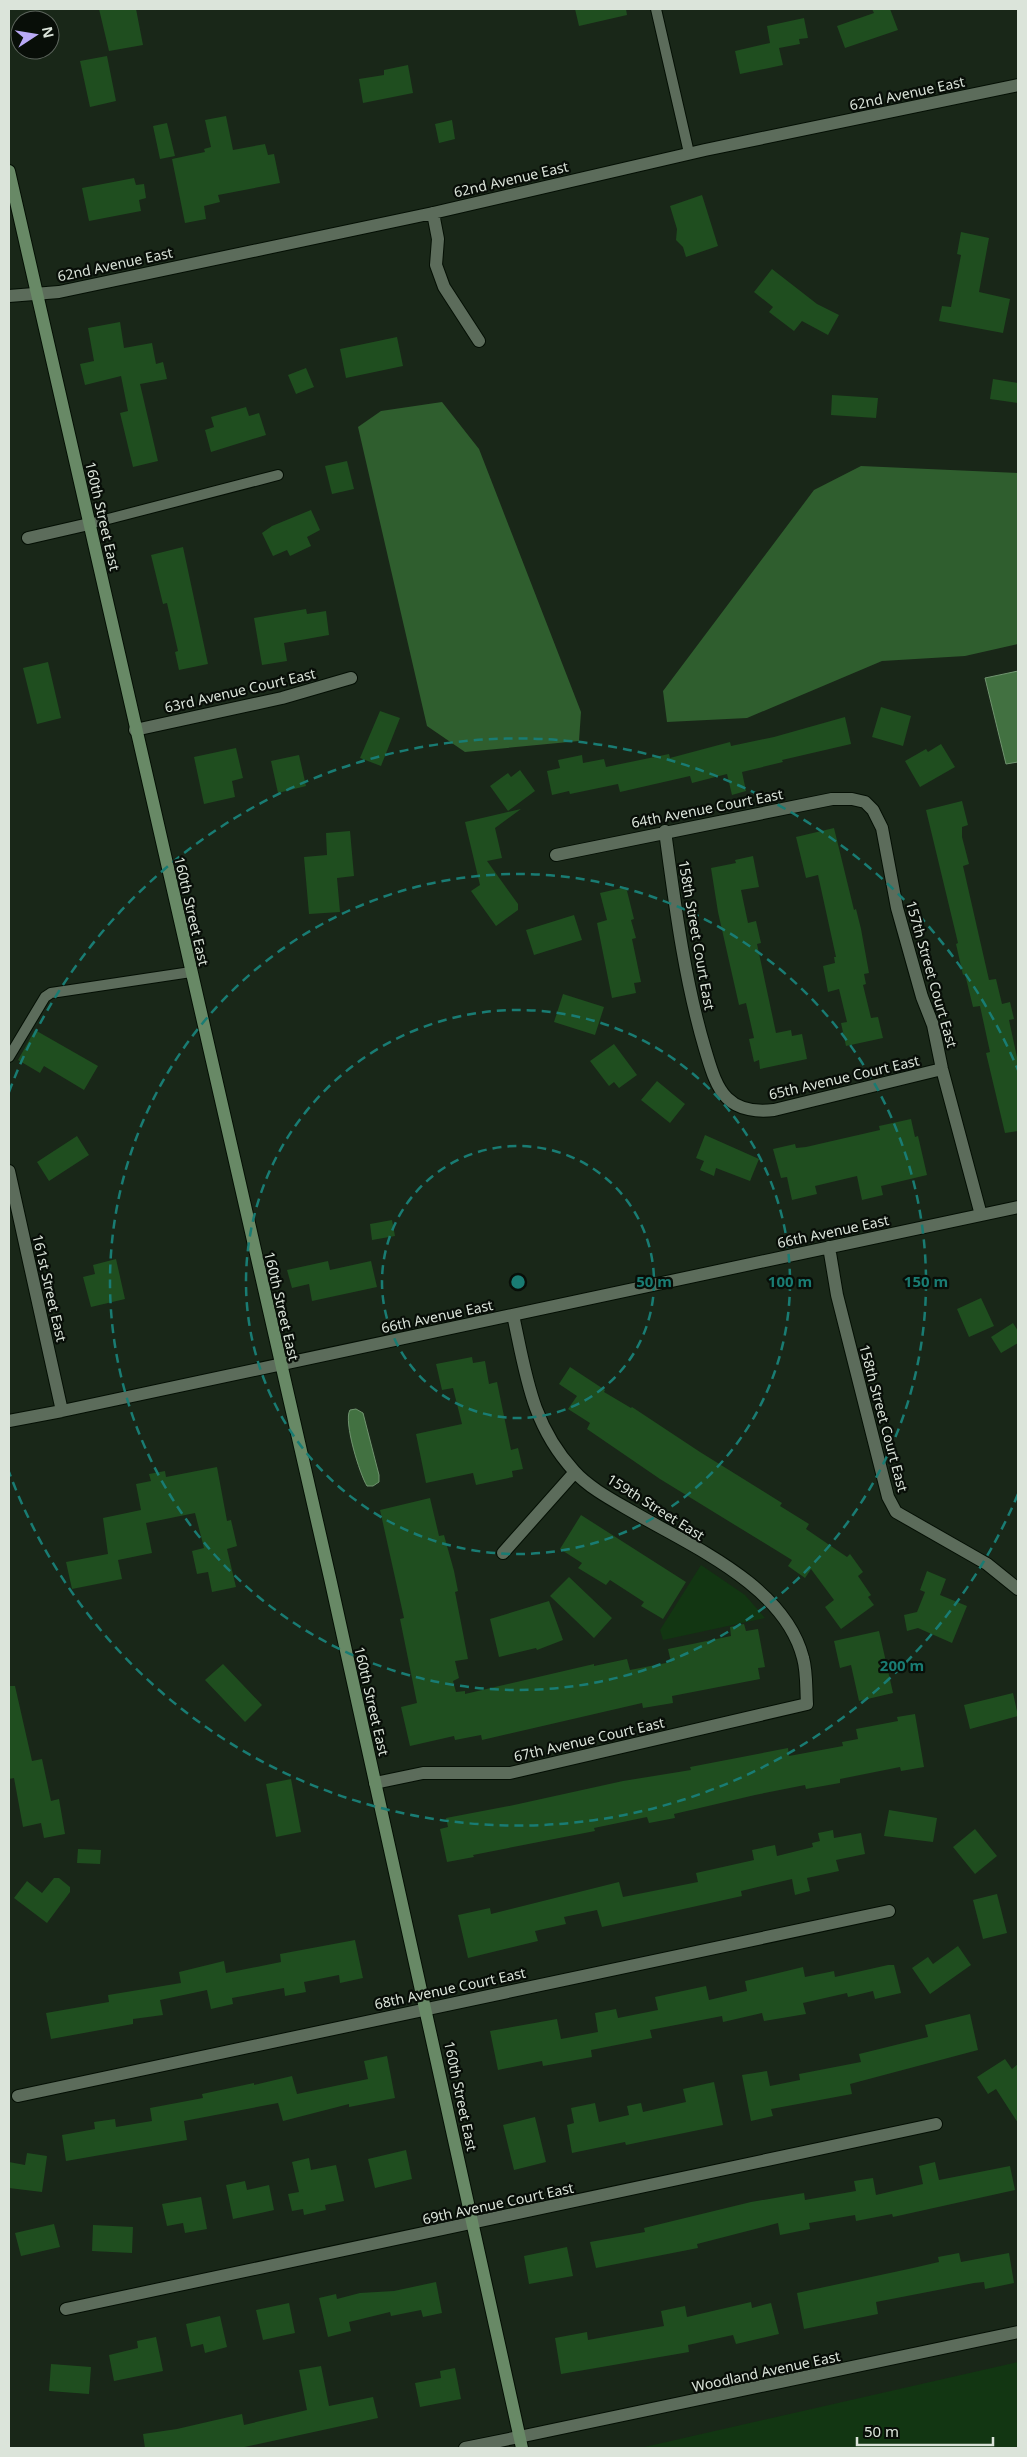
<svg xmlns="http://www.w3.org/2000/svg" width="1027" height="2457" font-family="'Noto Sans',sans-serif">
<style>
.green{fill:#123612}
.forest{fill:#2f5e2e}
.water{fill:#427141;stroke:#70946f}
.building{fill:#1f4e1f}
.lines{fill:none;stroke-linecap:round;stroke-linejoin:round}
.service-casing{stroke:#040f04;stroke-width:12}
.minor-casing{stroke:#040f04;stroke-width:14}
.tertiary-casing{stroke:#040f04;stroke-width:14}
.secondary-casing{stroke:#040f04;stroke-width:14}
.service{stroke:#5c6c5b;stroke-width:10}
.minor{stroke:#5c6c5b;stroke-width:12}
.tertiary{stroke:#5c6c5b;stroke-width:12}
.secondary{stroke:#688966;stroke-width:12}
.ring{fill:none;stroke:#197c73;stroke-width:2.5;stroke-dasharray:9 6}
.labels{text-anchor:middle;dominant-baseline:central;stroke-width:4.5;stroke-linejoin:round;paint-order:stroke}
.street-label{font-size:14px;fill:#dbe4da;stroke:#080e08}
.centre{fill:#197c73;stroke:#080e08;stroke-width:2.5}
.ring-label{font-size:15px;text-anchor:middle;font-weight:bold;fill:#197c73;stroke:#080e08;stroke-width:4.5;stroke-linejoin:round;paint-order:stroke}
</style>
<rect width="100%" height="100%" fill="#192718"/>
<!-- green -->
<path class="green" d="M701 1565 745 1595 765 1618 663 1640 660 1630Z
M1018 2362V2448H640Z"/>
<!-- forest -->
<path class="forest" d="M442 402 479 449 581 712 579 741 465 752 427 726 358 427 381 411Z
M861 466 1018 473V644L965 656 882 661 747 718 667 722 663 691 814 490Z"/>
<!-- water -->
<path class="water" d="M1018 671V762L1006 764 985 678Z
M356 1409 363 1413 379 1475V1482L373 1486H367C360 1475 343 1421 350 1410Z"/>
<!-- building -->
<path class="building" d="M99 9H136L143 45 109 51Z
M575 9H626L627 15 579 26Z
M872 9H890L898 30 845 48 837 26 874 13Z
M804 18 808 38 799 39 800 44 779 48 783 65 740 74 735 51 770 43 767 26Z
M107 56 116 101 90 107 80 61Z
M408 65 413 93 363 103 359 79 384 75V70Z
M226 116 233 150 265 144 268 155 274 154 280 183 218 195 220 202 204 206 206 219 185 223 172 159 205 152 204 149 211 147 205 120Z
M452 120 455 139 439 143 435 124Z
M167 123 175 156 160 159 153 126Z
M134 178 136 185 144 184 146 198 139 200 141 211 89 221 82 188Z
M702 195 718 246 686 257 683 247 676 240 677 229 670 206Z
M961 232 989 238 979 292 1010 299 1003 333 939 321 942 306 951 307 961 255 957 254Z
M772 269 817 304 839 315 828 335 802 321 794 331 769 312 773 307 754 292Z
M120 322 124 348 152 343 156 364 163 362 167 379 140 384 158 461 133 467 120 413 128 411 121 376 85 385 80 364 94 361 88 328Z
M397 337 403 366 346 378 340 349Z
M306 368 314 387 296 394 288 375Z
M993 379 1018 383V403L990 399Z
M832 395 878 398 876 418 831 415Z
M246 407 249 416 259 413 266 435 211 452 205 430 214 427 211 417Z
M347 461 354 489 332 494 325 466Z
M311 510 320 530 307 537 311 546 290 556 287 550 273 556 262 533 272 526Z
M183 547 208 664 179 670 175 652 178 651 167 603 163 604 151 555Z
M306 609 307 614 326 611 329 635 284 643 287 661 262 665 254 618Z
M48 662 61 718 37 724 23 668Z
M881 707 911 716 903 746 872 737Z
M380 711 400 718 381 766 360 758Z
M845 717 851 744 782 760 783 762 742 772 746 791 732 795 727 774 692 783 690 776 620 792 618 784 570 794 569 791 552 795 547 771 560 768 558 760 582 755 583 763 604 759 606 767 669 754 670 758 730 742 731 746 774 737Z
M941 744 955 767 920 787 905 761 926 749 928 752Z
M236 748 243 778 232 781 235 797 204 804 194 757Z
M299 755 306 786 278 793 271 761Z
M520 770 535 791 508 811 490 786 508 773 511 777Z
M962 801 968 825 962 827V837L969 864 963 866 989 980 996 979 1002 1004 1010 1002 1014 1019 1009 1020 1018 1062V1131L1005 1133 986 1053 990 1052 980 1006 973 1007 965 974 963 975 956 944 958 943 926 810Z
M521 809 495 828 502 858 487 861 518 904V910L496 926 471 891 480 885 465 822Z
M834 828 854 910 856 909 861 929 869 973 864 974 866 984 863 985 871 1018 878 1017 883 1038 846 1046 841 1023 847 1022 839 989 828 992 823 966 835 963 834 957H836L818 875 806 878 796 837Z
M350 831 354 876 337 878 340 912 309 914 304 857 327 855 326 833Z
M753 856 759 887 741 890 748 923 756 921 761 943 757 944 776 1033 791 1030 792 1036 802 1034 807 1059 760 1069 759 1060 754 1062 749 1039 754 1038 746 1003 739 1005 718 912 711 868 736 863 735 860Z
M626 887 634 919 631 920 636 938 632 939 641 982 634 983 636 993 612 998 597 923 607 920 600 893Z
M574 915 582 940 534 955 526 930Z
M563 994 604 1007 595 1035 554 1022Z
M35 1030 98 1066 84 1090 44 1066 40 1073 18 1060Z
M614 1044 637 1075 619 1088 614 1082 609 1086 590 1061Z
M657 1081 685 1104 670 1123 641 1100Z
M911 1119 915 1137 918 1136 927 1175 881 1186 883 1195 862 1200 857 1176 815 1186 817 1194 792 1200 787 1177 781 1178 773 1149 795 1144 796 1148 806 1147 880 1130 879 1126Z
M705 1135 759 1159 750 1181 716 1168 714 1176 700 1170 704 1161 696 1158Z
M77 1136 89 1155 49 1181 37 1162Z
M392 1220 395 1236 372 1240 370 1224Z
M116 1259 125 1299 91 1307 83 1277 95 1274 93 1265Z
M328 1261 330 1270 371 1261 377 1287 312 1301 309 1284 292 1288 287 1270Z
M981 1298 994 1326 969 1337 957 1309Z
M1013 1323 1018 1331V1343L1001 1353 991 1337Z
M472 1357 473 1363 485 1361 489 1384 497 1382 511 1450 518 1448 523 1469 512 1471 513 1477 476 1485 473 1473 426 1483 416 1434 462 1424 453 1388 442 1390 436 1364Z
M570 1367 605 1390 604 1392 631 1408 632 1407 700 1452 782 1503 780 1506 809 1524 806 1529 847 1557 850 1554 863 1572 858 1576 871 1595 868 1597 874 1605 841 1629 825 1607 834 1600 811 1569 805 1578 788 1566 792 1560 660 1479 587 1429 590 1423 568 1409 577 1396 559 1384Z
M217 1467 227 1521 231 1520 237 1546 227 1549 236 1587 212 1592 208 1572 197 1574 192 1551 204 1548 195 1513 146 1523 152 1553 118 1560 122 1579 72 1589 66 1562 108 1554 103 1518 141 1510 136 1484 151 1481 149 1474 165 1471 166 1477Z
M430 1498 439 1536 444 1535 454 1571 458 1591 455 1592 468 1659 455 1661 459 1678 453 1681 456 1692 465 1691V1694L594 1664V1666L627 1659 630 1670 671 1662 668 1649 731 1636 730 1627 744 1624 746 1631 758 1629 765 1667 758 1668 760 1679 672 1696 673 1703 643 1708 642 1703 482 1740 481 1735 455 1740 454 1736 410 1746 401 1707 417 1703 400 1619 404 1618 380 1510Z
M581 1515 686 1582 663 1619 641 1606 644 1602 610 1580 606 1585 578 1568 582 1563 560 1549Z
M927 1571 946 1579 940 1595 967 1606 952 1643 918 1628 907 1631 904 1615 917 1612 925 1592 920 1590Z
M569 1577 612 1618 594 1638 550 1596Z
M549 1601 563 1640 537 1650 536 1648 499 1657 490 1619Z
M879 1631 893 1693 859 1701 851 1665 840 1668 834 1641Z
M223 1664 262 1705 245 1722 205 1680Z
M9 1686H15L32 1761 42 1759 51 1801 59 1799 65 1834 44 1838 41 1823 23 1827 14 1778 9 1779Z
M1013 1693 1018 1716 970 1729 964 1705Z
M915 1714 924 1767 901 1771 900 1767 840 1779V1783L806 1789 805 1785 755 1795 674 1814 675 1818 649 1823 647 1817 594 1828 595 1831 473 1855 474 1857 447 1862 440 1829 448 1827 446 1818 514 1805 623 1781 691 1770 690 1767 788 1748 789 1756 843 1746 842 1742 858 1739 856 1729 898 1721 897 1717Z
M291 1779 301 1832 276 1837 266 1784Z
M889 1810 937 1818 933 1842 884 1836Z
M975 1829 997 1856 975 1874 953 1847Z
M833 1830 834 1838 861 1833 865 1854 836 1860 839 1871 807 1878 810 1891 795 1895 792 1879 741 1891 742 1896 602 1927 597 1910 564 1917 566 1924 535 1931 538 1941 468 1958 458 1915 490 1908 491 1914 619 1882 623 1897 698 1882 696 1873 754 1860 752 1850 775 1845 777 1856 813 1847 812 1843 820 1841 818 1833Z
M78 1849 101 1850 100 1864 77 1863Z
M54 1878H59L70 1887V1892L47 1923 14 1898 27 1881 42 1893Z
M997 1894 1007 1933 983 1939 973 1900Z
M355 1940 363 1978 340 1983 339 1975 304 1982 306 1992 285 1996 284 1988 232 1998 233 2004 211 2009 207 1990 160 2000 163 2015 133 2019V2024L51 2039 46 2013 109 2002 108 1995 181 1983 179 1972 224 1961 226 1973 281 1962 280 1954Z
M958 1946 971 1965 930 1994 912 1968 928 1957 933 1964Z
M888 1965H894L901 1993 875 1999 873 1991 848 1997 847 1993 803 2003 806 2014 764 2021 762 2013 723 2022 722 2016 650 2030 652 2038 591 2050 592 2057 543 2066 542 2061 498 2070 490 2031 557 2019 561 2039 598 2032 595 2013 616 2009 618 2018 658 2010 655 1997 706 1986 709 2000 747 1991 745 1981 803 1967 805 1977 834 1971 835 1977Z
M970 2014 978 2050 850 2084 852 2094 771 2109 773 2116 751 2121 742 2075 767 2071 770 2086 800 2080 799 2074 861 2062 859 2054 928 2037 925 2025Z
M387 2056 395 2098 349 2107V2104L283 2121 278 2103 184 2121 187 2140 66 2161 62 2135 95 2129 94 2122 115 2119 116 2127 152 2121 150 2108 203 2098 202 2094 254 2083V2085L292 2076 297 2094 368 2079 364 2061Z
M1005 2059 1012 2069 1018 2064V2123L996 2089 988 2094 977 2077Z
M714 2082 723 2125 626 2145 625 2142 572 2153 567 2125 574 2123 571 2108 595 2103 599 2122 629 2115 627 2106 641 2103 643 2112 686 2102 683 2089Z
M535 2117 546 2162 514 2170 503 2125Z
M406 2150 412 2179 375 2188 368 2159Z
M27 2153 47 2156 42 2192 9 2188V2162L25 2165Z
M309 2158 311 2170 336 2165 344 2201 325 2205 326 2210 304 2215 303 2209 292 2211 288 2194 299 2192 292 2162Z
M935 2162 939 2180 1010 2166 1015 2190 893 2217 892 2214 856 2221 855 2215 809 2223 810 2229 780 2235 778 2223 697 2244 698 2248 596 2268 590 2242 645 2232 644 2228 751 2202 804 2193 805 2200 856 2191 854 2181 873 2178 876 2195 923 2184 919 2166Z
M245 2181 247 2190 269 2185 274 2210 233 2219 226 2185Z
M201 2197 207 2229 185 2233 183 2223 167 2226 162 2204Z
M54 2224 60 2247 21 2256 15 2233Z
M93 2225 133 2227 132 2253 92 2251Z
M567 2247 573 2276 529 2284 524 2256Z
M959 2253 961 2262 1009 2253 1014 2283 985 2289 984 2282 974 2283 876 2302 878 2314 804 2329 797 2293 913 2268 939 2262 938 2257Z
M436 2282 442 2313 423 2317 421 2310 391 2316 390 2312 349 2322 351 2331 328 2337 319 2298 336 2294 337 2299 360 2293 394 2291Z
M751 2302 752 2308 771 2303 779 2334 736 2344 733 2335 688 2345 689 2352 561 2374 555 2338 587 2332 588 2340 664 2326 661 2311 685 2306 687 2317Z
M289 2303 295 2333 263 2340 256 2310Z
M220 2316 227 2347 205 2353 203 2344 191 2347 186 2324Z
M156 2337 163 2371 114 2381 109 2355 138 2348 137 2341Z
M51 2364 91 2367 89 2394 49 2391Z
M321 2366 329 2406 373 2397 378 2418 240 2448H145L143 2434 177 2429 242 2414 244 2425 307 2410 299 2370Z
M455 2368 461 2399 420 2407 415 2383 441 2378 440 2371Z"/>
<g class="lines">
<!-- service casing -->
<g class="service-casing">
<path id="service" d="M656 9 689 153
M89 524 278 475
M9 1057 45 997 51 993 191 972"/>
</g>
<!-- minor casing -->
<g class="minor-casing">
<path id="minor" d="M433 213 438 239 436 265 444 287 479 341
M9 296 59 292 433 213 705 150 1018 85
M28 538 89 524
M135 730 282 698 351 678
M665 831C675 905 684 978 705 1049 710 1065 715 1086 727 1098 739 1110 758 1112 774 1110L942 1069
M556 855 832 799H852L865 802 873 810 882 828 897 908 922 997 933 1025 942 1069 981 1215
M9 1171 62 1411
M829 1247 837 1295 888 1497 896 1512 987 1564 1018 1589
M9 1421 62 1411 1018 1207
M503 1553 575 1472
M375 1783 423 1773H510L807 1704C806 1689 807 1672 803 1658 785 1586 693 1547 633 1512 614 1501 589 1488 574 1471 531 1424 526 1374 513 1315
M18 2096 889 1911
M66 2309 936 2124
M465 2448 519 2437"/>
</g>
<!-- tertiary casing -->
<g class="tertiary-casing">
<path id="tertiary" d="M519 2437 1018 2332"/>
</g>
<!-- secondary casing -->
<g class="secondary-casing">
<path id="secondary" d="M9 171 330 1578 522 2448"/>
</g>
<!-- service -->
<use href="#service" class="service"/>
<!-- minor -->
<use href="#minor" class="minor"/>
<!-- tertiary -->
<use href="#tertiary" class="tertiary"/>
<!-- secondary -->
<use href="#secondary" class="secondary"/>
</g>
<!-- distance rings -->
<g class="ring">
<circle cx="518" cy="1282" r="136"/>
<circle cx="518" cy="1282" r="272"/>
<circle cx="518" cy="1282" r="408"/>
<path d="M1018 1494A543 543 0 0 1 9 1472M9 1092A543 543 0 0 1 1018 1070"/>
</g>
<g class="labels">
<!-- street labels -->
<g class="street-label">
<text transform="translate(907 93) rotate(-12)">62nd Avenue East</text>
<text transform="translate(511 179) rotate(-13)">62nd Avenue East</text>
<text transform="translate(115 264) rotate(-12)">62nd Avenue East</text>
<text transform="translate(103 516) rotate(77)">160th Street East</text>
<text transform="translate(240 690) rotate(-13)">63rd Avenue Court East</text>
<text transform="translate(707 808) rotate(-11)">64th Avenue Court East</text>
<text transform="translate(192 911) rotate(77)">160th Street East</text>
<text transform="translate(697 935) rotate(80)">158th Street Court East</text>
<text transform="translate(932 974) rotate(74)">157th Street Court East</text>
<text transform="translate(844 1077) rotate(-13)">65th Avenue Court East</text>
<text transform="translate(833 1231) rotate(-12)">66th Avenue East</text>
<text transform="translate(50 1288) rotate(77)">161st Street East</text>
<text transform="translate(282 1306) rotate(77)">160th Street East</text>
<text transform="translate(437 1316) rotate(-12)">66th Avenue East</text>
<text transform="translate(884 1418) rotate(75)">158th Street Court East</text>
<text transform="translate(656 1507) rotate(32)">159th Street East</text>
<text transform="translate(372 1701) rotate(77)">160th Street East</text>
<text transform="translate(589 1739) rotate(-13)">67th Avenue Court East</text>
<text transform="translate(450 1988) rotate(-12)">68th Avenue Court East</text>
<text transform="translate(461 2096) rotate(78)">160th Street East</text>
<text transform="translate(498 2203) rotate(-12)">69th Avenue Court East</text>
<text transform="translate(766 2371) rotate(-12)">Woodland Avenue East</text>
</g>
</g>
<circle cx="518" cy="1282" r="8" class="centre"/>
<g class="ring-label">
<text x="654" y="1287">50 m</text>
<text x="790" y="1287">100 m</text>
<text x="926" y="1287">150 m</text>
<text x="902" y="1671">200 m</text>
</g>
<!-- border -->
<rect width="1027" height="2457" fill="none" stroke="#dbe4da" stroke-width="20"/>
<!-- north arrow -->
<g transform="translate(35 35) rotate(78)"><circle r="24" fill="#080e08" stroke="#5c645c"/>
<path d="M0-4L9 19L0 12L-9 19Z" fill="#baaaf6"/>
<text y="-8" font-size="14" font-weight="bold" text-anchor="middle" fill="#dbe4da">N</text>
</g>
<!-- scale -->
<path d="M857 2437v8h136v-8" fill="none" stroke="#dbe4da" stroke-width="2.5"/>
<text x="864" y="2437" font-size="15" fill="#dbe4da" stroke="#080e08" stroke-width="4" paint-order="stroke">50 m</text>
</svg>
